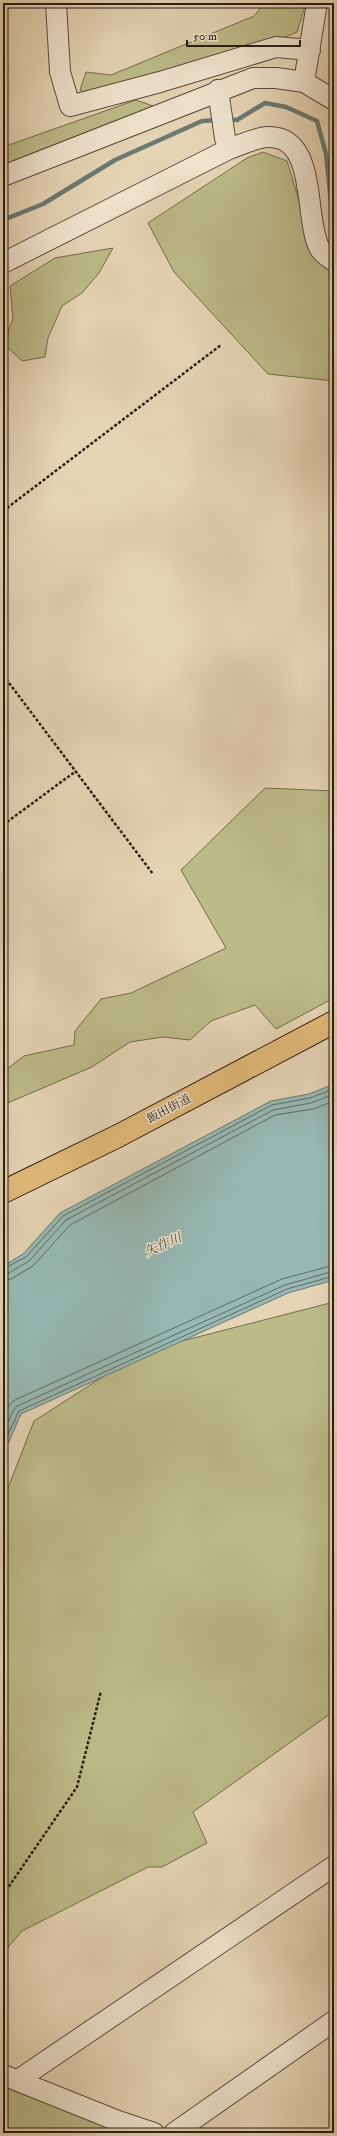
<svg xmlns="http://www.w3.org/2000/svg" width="337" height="2136" font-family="'IM FELL DW Pica','Noto Serif JP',serif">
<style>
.green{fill:#bcbb88;stroke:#726c4e}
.water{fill:#97b8b3;stroke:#6b7a73}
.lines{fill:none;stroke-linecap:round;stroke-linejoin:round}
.shore{stroke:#606a63;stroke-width:1}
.stream{stroke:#6b7a73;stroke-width:4.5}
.minor-casing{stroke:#584b3c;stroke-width:22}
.highway-casing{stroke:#281d13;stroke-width:24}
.path{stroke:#281d13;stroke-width:2.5;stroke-dasharray:3 2;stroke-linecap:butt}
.minor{stroke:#efe4cf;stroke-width:20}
.highway{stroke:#e3ba7a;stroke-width:22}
.labels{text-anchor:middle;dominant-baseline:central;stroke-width:3;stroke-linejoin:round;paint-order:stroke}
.street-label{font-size:12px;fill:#281d13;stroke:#efe4cf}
.water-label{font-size:13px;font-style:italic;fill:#494c43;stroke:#efe4cf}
</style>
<rect width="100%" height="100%" fill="#e6d5b5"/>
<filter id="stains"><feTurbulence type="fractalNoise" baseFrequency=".005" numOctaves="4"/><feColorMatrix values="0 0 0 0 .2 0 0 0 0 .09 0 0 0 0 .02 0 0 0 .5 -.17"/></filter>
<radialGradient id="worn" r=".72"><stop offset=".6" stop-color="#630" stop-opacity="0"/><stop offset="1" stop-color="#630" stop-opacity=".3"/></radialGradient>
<!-- green -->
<path class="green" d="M265 3H306L297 32 276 41 92 96 80 90 86 72 111 75 254 16Z
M136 100 153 106 3 165V147Z
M263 152 287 161 305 220 334 254V381L268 374 174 272 148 223 247 158Z
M113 248 99 273 82 293 62 306 48 338 45 357 22 361 4 344 13 318 10 286 55 258Z
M265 788 334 791V998L276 1029 255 1005 211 1021 190 1040 163 1037 130 1042 92 1067 3 1105V1072L24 1056 74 1045 75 1031 101 999 131 993 226 948 181 870Z
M334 1302V1711L193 1812 207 1843 162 1867H148L22 1931 3 1953V1501L34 1421 143 1351Z
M3 2086 15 2091 127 2133H3Z"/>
<!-- water -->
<path class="water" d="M334 1084V1280L288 1293 21 1414 3 1455V1266L23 1254 60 1213 271 1101 309 1094Z"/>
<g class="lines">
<!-- shore -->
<path class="shore" d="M3 1269 26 1257 63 1216 272 1105 310 1098 334 1089
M3 1274 9 1273 29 1261 66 1220 273 1110 311 1103 334 1094
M3 1280 11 1279 33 1266 70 1225 275 1115 313 1109 334 1101
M3 1418 9 1405 15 1400 282 1279 334 1265
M3 1433 13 1411 17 1406 285 1285 334 1271
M3 1445 19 1411 287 1289 334 1276"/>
<!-- stream -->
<path class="stream" d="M227 120H237L265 103 286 107 317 121 326 154 334 230
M3 220 43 204 115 160 202 121 218 120"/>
<!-- minor casing -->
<g class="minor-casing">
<path id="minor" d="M56 3 60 72 70 106 160 82 276 47 310 50
M304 82 317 3
M218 90 225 138 229 149
M3 176 253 78H276L304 82 334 100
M3 263 229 149C240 145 255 138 267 137 319 135 303 219 320 249 323 254 330 258 334 261
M3 2075 118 2121 154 2133
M18 2080 334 1866
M174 2133 334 2021"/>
</g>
<!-- highway casing -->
<g class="highway-casing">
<path id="highway" d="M3 1192 118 1136 334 1022"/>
</g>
<!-- path -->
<path class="path" d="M3 511 221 345
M3 675 153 874
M3 825 76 771
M3 1895 77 1787 101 1691"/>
<!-- minor -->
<use href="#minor" class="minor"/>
<!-- highway -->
<use href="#highway" class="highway"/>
</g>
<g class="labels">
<!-- street labels -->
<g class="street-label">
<text transform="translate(169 1109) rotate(-28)">飯田街道</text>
</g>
<!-- water labels -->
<g class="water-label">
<text transform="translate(163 1245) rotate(-24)">矢作川</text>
</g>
</g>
<!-- margin -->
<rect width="337" height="2136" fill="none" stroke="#e6d5b5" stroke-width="16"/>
<rect x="4" y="4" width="329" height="2128" fill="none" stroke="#281d13" stroke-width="2"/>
<rect x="8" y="8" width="321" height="2120" fill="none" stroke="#281d13"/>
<!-- scale -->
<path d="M187 40v6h113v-6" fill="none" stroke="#281d13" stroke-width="2"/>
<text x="193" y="40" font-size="12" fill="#281d13" stroke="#efe4cf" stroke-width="3" paint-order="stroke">50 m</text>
<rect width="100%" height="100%" filter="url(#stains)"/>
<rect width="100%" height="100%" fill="url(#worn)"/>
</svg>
